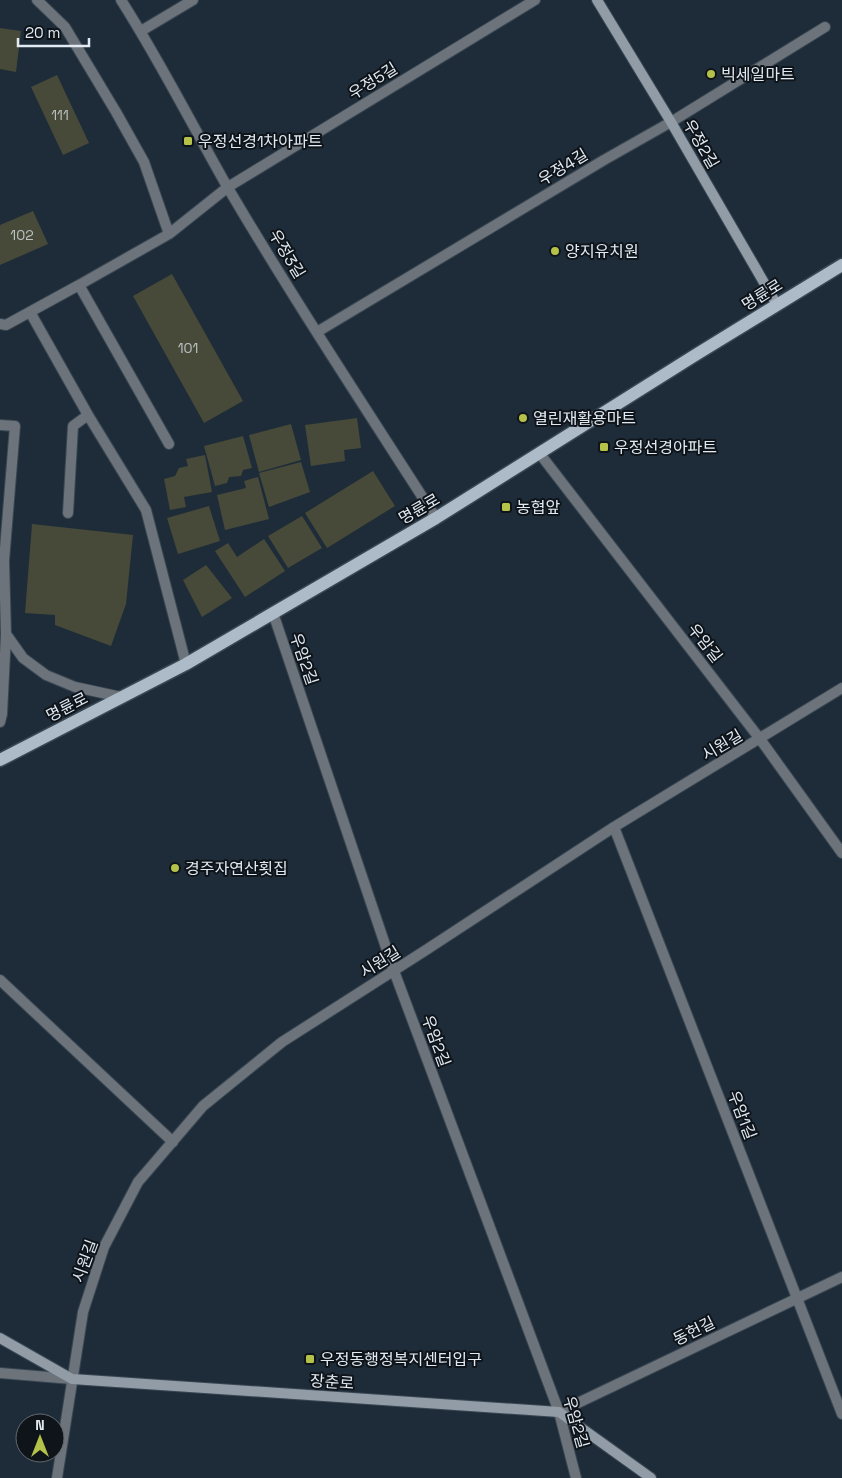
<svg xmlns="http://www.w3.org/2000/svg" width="842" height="1478" font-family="'Space Grotesk','Noto Sans KR',sans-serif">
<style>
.building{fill:#474a38}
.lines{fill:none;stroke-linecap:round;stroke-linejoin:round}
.lane-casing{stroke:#394753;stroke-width:12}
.street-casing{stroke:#394753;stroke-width:12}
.secondary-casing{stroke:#394753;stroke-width:12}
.primary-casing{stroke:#394753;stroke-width:15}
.lane{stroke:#6c737a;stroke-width:10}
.street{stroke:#6c737a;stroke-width:10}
.secondary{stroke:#919ca7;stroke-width:10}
.primary{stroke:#adbbc9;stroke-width:12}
.poi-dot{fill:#b4c24a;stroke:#0e1419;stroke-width:2}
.labels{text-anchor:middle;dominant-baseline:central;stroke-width:4;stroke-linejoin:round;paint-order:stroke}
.number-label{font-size:14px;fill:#bac2c4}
.poi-label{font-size:16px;fill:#e1eaf3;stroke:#0e1419;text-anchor:start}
.street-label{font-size:16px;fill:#e1eaf3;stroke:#0e1419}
</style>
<rect width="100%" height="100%" fill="#1e2c39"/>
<!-- building -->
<path class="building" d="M0 28 21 31 16 72 0 69Z
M57 75 89 143 63 155 31 87Z
M33 211 48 244 0 265V225Z
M172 274 243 401 204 423 133 296Z
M357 418 361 448 344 450 345 461 311 466 305 425Z
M291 424 301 460 259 472 249 435Z
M243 436 252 468 243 470 241 476 229 477 227 483 215 486 204 446Z
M205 455 212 492 184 497 186 507 170 510 164 479 175 476 179 468 188 466 186 459Z
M301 462 310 492 269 507 259 473Z
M373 471 395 506 327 548 305 513Z
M258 477 269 519 225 530 217 495 246 488 244 481Z
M209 506 220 541 178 554 167 518Z
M302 516 322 548 288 568 268 536Z
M32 524 133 535 126 604 111 646 55 625V615L25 613Z
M264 539 285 571 245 597 215 551 228 543 237 557Z
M206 565 232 598 202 617 183 580Z"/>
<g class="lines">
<!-- lane casing -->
<g class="lane-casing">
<path id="lane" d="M317 332 604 160 671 122 825 27
M0 1373 72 1379"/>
</g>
<!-- street casing -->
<g class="street-casing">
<path id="street" d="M37 0 65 27 116 112 144 162 169 234 79 285 169 444
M121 0C160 61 192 125 228 188 294 300 366 409 436 518
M141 31 193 0
M169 234 228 187 535 0
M30 312 88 415 146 510 186 664
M0 324 6 325 79 285
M0 425 15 426 4 561 6 634 2 714 0 722
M540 454 760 739 842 853
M68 513 73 426 88 415
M273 613 394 971 559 1412 576 1478
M6 634 23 658 46 675 75 687 121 697
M614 827 842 1414
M0 980 173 1142
M559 1412 842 1277
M57 1478 83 1312 104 1247 138 1182 203 1106 282 1042 426 950 614 827 842 688"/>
</g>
<!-- secondary casing -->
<g class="secondary-casing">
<path id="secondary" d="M597 0 671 122 777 305
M0 1338 72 1379 559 1412 651 1478"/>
</g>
<!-- primary casing -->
<g class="primary-casing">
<path id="primary" d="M0 760 186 664 436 518 697 354 842 265"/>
</g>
<!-- lane -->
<use href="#lane" class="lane"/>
<!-- street -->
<use href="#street" class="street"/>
<!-- secondary -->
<use href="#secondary" class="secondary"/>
<!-- primary -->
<use href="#primary" class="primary"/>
</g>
<!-- markers -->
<g class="poi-dot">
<circle cx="711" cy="74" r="5"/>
<rect x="183" y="136" width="10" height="10" rx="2.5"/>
<circle cx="555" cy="251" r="5"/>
<circle cx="523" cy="418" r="5"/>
<rect x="599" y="442" width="10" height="10" rx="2.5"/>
<rect x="501" y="502" width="10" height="10" rx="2.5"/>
<circle cx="175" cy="868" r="5"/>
<rect x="305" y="1354" width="10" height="10" rx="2.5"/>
</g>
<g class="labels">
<!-- number labels -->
<g class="number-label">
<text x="60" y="115">111</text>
<text x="22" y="235">102</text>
<text x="188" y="348">101</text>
</g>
<!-- poi labels -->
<g class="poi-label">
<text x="721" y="74">빅세일마트</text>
<text x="198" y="141">우정선경1차아파트</text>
<text x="565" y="251">양지유치원</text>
<text x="533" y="418">열린재활용마트</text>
<text x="614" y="447">우정선경아파트</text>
<text x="516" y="507">농협앞</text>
<text x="185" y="868">경주자연산횟집</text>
<text x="320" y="1359">우정동행정복지센터입구</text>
</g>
<!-- street labels -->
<g class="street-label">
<text transform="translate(373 81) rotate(-32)">우정5길</text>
<text transform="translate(701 144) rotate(60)">우정2길</text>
<text transform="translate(563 167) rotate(-31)">우정4길</text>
<text transform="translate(287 254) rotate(59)">우정3길</text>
<text transform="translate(762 295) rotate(-32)">명륜로</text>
<text transform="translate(419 509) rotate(-30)">명륜로</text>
<text transform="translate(705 643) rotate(52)">우암길</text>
<text transform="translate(304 659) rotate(71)">우암2길</text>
<text transform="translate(67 707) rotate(-27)">명륜로</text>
<text transform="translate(722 745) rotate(-31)">시원길</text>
<text transform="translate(380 962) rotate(-32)">시원길</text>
<text transform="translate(436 1041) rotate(70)">우암2길</text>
<text transform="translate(742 1115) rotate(69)">우암1길</text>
<text transform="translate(85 1261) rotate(-70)">시원길</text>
<text transform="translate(694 1331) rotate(-26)">동헌길</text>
<text transform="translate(332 1382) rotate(4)">장춘로</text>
<text transform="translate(576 1422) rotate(74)">우암2길</text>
</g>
</g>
<!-- north arrow -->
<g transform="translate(40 1438)"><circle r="24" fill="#0e1419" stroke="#626a70"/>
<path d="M0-4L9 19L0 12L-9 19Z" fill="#b4c24a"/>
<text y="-8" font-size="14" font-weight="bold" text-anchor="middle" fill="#e1eaf3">N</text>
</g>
<!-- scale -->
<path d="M18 38v8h71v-8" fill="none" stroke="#e1eaf3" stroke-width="2.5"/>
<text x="25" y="38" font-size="15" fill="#e1eaf3" stroke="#0e1419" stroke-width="4" paint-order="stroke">20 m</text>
</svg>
